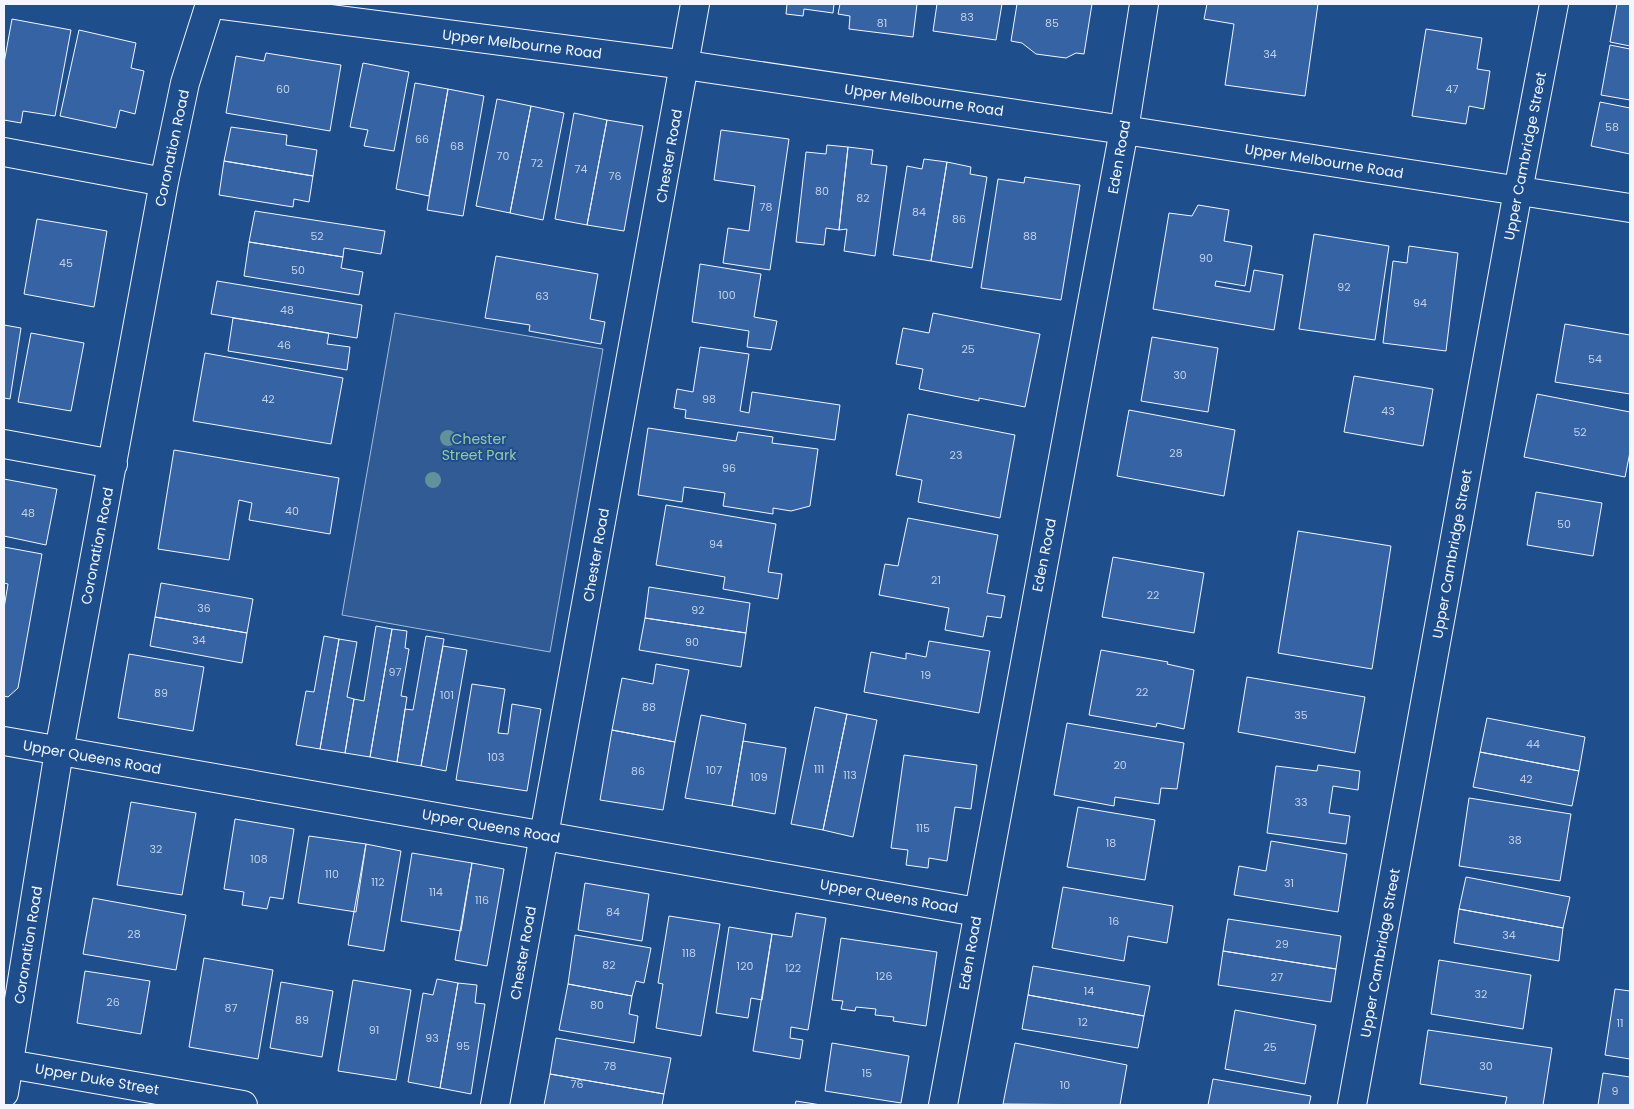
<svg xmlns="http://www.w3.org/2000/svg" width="1634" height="1109" font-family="Poppins,sans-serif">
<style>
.green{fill:#305b95;stroke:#a8bbd7}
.building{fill:#3563a3;stroke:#f2f6ff}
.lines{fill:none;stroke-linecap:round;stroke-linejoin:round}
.minor-casing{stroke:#f2f6ff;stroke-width:30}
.minor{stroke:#1f4e8c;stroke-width:28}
.tree{fill:#61919a}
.labels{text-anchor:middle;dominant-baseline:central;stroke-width:4;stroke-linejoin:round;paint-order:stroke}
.number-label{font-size:11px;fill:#c3d1e8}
.street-label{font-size:14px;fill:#f2f6ff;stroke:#1f4e8c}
.park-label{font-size:14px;fill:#97c8a6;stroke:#1f4e8c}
</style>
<rect width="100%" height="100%" fill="#1f4e8c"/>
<!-- green -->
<path class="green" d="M395 313 603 349 550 652 342 615Z"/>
<!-- building -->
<path class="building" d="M787 4H834L833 13 804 9 803 16 786 14Z
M840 4H917L913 37 849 29 850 16 838 14Z
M937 4H1002L996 40 933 31Z
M1017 4H1092L1084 54 1076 53 1066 58 1036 54 1022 43 1011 41Z
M1207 4H1318L1305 96 1225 85 1234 24 1204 19Z
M1617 4H1630V46L1610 42Z
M12 19 71 30 55 116 23 111 21 123 4 120V63Z
M1426 29 1482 38 1477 69 1490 71 1484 109 1469 106 1466 124 1412 116Z
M79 30 136 43 131 68 144 71 135 114 120 110 116 128 60 116Z
M1610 45 1630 49V100L1601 95Z
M266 53 341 65 330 131 226 113 236 56 264 61Z
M363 63 409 72 394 151 364 146 368 130 350 127Z
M415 83 448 89 429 196 396 189Z
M448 89 484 96 463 216 427 210Z
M497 99 531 106 510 213 476 206Z
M1600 102 1630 108V154L1591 146Z
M531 106 564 113 543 220 510 213Z
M574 113 607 120 587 225 555 219Z
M607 120 643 126 624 231 587 225Z
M231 127 287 135 286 145 317 150 313 176 224 161Z
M721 130 789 139 770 270 723 263 728 228 749 231 755 186 714 180Z
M827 145 848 147 839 230 826 228 824 245 796 242 806 152 826 154Z
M848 147 873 150 871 164 887 166 875 256 844 251 847 229 839 230Z
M924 159 947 162 931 261 893 255 907 166 922 169Z
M224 161 313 176 309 202 294 199 293 207 219 195Z
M947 162 971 167 970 174 987 177 972 268 931 261Z
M1025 177 1080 185 1061 300 981 288 998 179 1024 183Z
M1198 205 1229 210 1224 241 1252 246 1245 286 1216 281 1215 286 1250 292 1254 270 1283 275 1274 330 1153 309 1169 213 1192 216Z
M255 211 385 231 381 254 344 248 343 257 249 242Z
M37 219 107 231 94 307 24 294Z
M1314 234 1389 246 1375 340 1299 329Z
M249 242 343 257 341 268 363 272 359 295 244 276Z
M1409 246 1458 253 1446 351 1383 343 1393 261 1407 263Z
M496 256 598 274 590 319 605 322 601 344 529 331 530 325 485 318Z
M700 264 761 274 754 317 777 321 771 350 747 347 749 331 692 322Z
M217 281 362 305 357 338 211 314Z
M933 313 1040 334 1025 407 979 398V401L919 389 923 369 896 364 903 328 929 333Z
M233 318 329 333 327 344 350 347 347 370 228 351Z
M1565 324 1630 335V394L1555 382Z
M4 325 21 328 10 399 4 398Z
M31 333 84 343 71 411 18 402Z
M1152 337 1218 348 1208 412 1141 401Z
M700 347 749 354 740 411 749 413 752 392 840 405 835 440 685 418 686 410 674 408 677 389 693 392Z
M205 353 343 378 331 444 193 421Z
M1354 376 1433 389 1423 446 1344 432Z
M1537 394 1630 412V452L1625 477 1524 457Z
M1129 410 1235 430 1224 496 1117 476Z
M908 414 1015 435 1000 518 918 502 922 480 896 475Z
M648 428 736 441 738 432 773 437 772 443 818 449 810 506 791 511 773 508V514L723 506 725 493 684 487 682 502 638 495Z
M174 450 339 478 330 534 249 520 252 503 239 500 229 560 158 549Z
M4 479 57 489 46 545 4 536Z
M1536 492 1602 503 1593 556 1527 545Z
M666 505 776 524 768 572 782 574 778 599 723 589 725 577 656 565Z
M908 518 998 535 987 593 1005 596 1001 618 987 616 983 637 945 630 949 608 879 595 885 564 898 566Z
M1298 531 1391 546 1372 669 1278 653Z
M4 547 42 554 18 688 8 697 4 696V608L8 584 4 583Z
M1113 557 1204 573 1194 633 1102 617Z
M161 583 253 599 247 633 155 617Z
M649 587 750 603 746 633 645 618Z
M155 617 247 633 242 663 150 646Z
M645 618 746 633 741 667 639 650Z
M376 626 392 629 370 757 345 753 354 699 364 701Z
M392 629 407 631 405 648 409 649 401 696 407 697 397 762 370 757Z
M324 636 339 639 320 749 296 745 306 691 314 692Z
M426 636 444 639 421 766 397 762 405 709 413 710Z
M339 639 357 642 347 697 354 699 345 753 320 749Z
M929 641 990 651 979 713 864 692 871 652 906 659V653L926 657Z
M443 646 467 650 446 771 421 766Z
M1101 650 1168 662 1167 664 1194 670 1184 729 1157 723 1156 727 1089 715Z
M129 654 204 667 193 731 118 718Z
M656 664 689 670 675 742 612 730 622 678 653 684Z
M1247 677 1365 697 1355 753 1238 732Z
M472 684 505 689 498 733 508 734 512 704 541 709 527 791 456 780Z
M815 707 847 714 823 830 791 824Z
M847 714 877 720 853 837 823 830Z
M701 715 746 724 732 806 685 798Z
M1487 718 1585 737 1579 771 1480 752Z
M1067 723 1184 743 1177 789 1161 788 1159 804 1115 797 1114 806 1054 795Z
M612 730 675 742 663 810 600 800Z
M743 741 786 748 775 814 732 806Z
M1480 752 1579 771 1572 806 1473 787Z
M904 755 977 765 971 809 955 807 947 861 929 858 928 868 906 865 908 850 891 848Z
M1318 765 1360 771 1358 790 1333 786 1329 813 1350 816 1346 844 1267 833 1276 766 1317 771Z
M1469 798 1571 814 1560 881 1459 866Z
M131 802 196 813 182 895 117 885Z
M1078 807 1155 820 1145 880 1067 867Z
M235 819 294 829 283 899 270 897 267 909 242 905 244 892 224 889Z
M309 836 366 844 356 912 298 903Z
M1271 841 1347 854 1338 912 1234 895 1239 866 1266 871Z
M366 844 401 851 384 951 348 945Z
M412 853 472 863 461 931 401 921Z
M472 863 504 869 487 966 455 960Z
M1466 877 1570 897 1563 928 1459 909Z
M585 883 649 894 642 941 578 930Z
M1063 887 1173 906 1167 943 1128 936 1124 961 1052 948Z
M93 898 186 915 176 970 83 954Z
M1459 909 1563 928 1559 961 1454 943Z
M796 913 826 918 808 1030 791 1027 790 1038 803 1040 800 1059 753 1051 772 934 792 937Z
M669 916 720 924 701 1036 656 1028 663 984 658 983Z
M1228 919 1341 936 1336 969 1223 951Z
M729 927 772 934 762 1000 751 998 748 1018 716 1013Z
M575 935 651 948 644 983 636 981 632 996 568 984Z
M841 938 937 952 926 1026 893 1021 894 1017 875 1015 876 1009 856 1007 855 1011 841 1009 843 1001 832 1000Z
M1223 951 1336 969 1331 1002 1218 985Z
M204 958 273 970 258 1059 189 1047Z
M1439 960 1531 975 1523 1029 1431 1014Z
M1033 966 1150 986 1144 1016 1028 995Z
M85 971 150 981 141 1034 77 1023Z
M437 979 458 983 440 1088 408 1082 423 993 433 995Z
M353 980 411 990 396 1080 338 1071Z
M281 982 333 991 322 1057 270 1048Z
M458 983 477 985 475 1003 485 1004 471 1094 440 1088Z
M568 984 632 996 629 1014 638 1016 634 1043 559 1030Z
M1615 989 1630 991V1059L1605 1055Z
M1028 995 1144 1016 1138 1048 1022 1029Z
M1235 1010 1316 1025 1305 1084 1225 1069Z
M1428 1030 1552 1048 1543 1105H1505L1507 1097 1420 1084Z
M556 1038 671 1058 664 1094 550 1074Z
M832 1043 909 1056 901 1103 825 1091Z
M1015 1043 1127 1065 1120 1105 1003 1104Z
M1603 1073 1630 1077V1105H1598Z
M550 1074 664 1094 662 1105H544Z
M1213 1079 1311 1096 1309 1105H1208Z
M796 1101 821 1105H795Z"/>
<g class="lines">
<!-- minor casing -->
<g class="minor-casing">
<path id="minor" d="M215 4 686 65 1124 130 1630 208
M4 152 164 182
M4 444 113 464
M4 741 977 912
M9 1064 243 1105
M4 1093 59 751 164 182 185 83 210 4
M495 1105 695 4
M943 1105 1124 130 1144 4
M1352 1105 1518 191 1554 4"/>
</g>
<!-- minor -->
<use href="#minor" class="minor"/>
</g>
<!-- trees -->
<g class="tree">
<circle cx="448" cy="438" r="8"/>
<circle cx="433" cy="480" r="8"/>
</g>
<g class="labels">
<!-- number labels -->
<g class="number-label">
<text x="967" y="17">83</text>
<text x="882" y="23">81</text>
<text x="1052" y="23">85</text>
<text x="1270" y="54">34</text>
<text x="283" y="89">60</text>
<text x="1452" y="89">47</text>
<text x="1612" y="127">58</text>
<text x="422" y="139">66</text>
<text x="457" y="146">68</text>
<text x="503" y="156">70</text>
<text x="537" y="163">72</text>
<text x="581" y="169">74</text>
<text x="615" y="176">76</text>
<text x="822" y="191">80</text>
<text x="863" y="198">82</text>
<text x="766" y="207">78</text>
<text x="919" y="212">84</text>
<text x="959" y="219">86</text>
<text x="317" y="236">52</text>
<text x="1030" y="236">88</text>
<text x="1206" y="258">90</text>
<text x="66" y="263">45</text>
<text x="298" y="270">50</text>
<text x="1344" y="287">92</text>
<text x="727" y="295">100</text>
<text x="542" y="296">63</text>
<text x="1420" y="303">94</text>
<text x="287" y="310">48</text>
<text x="284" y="345">46</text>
<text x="968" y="349">25</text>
<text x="1595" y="359">54</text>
<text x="1180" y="375">30</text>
<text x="268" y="399">42</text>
<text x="709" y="399">98</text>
<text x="1388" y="411">43</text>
<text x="1580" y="432">52</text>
<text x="1176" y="453">28</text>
<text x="956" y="455">23</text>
<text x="729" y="468">96</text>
<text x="292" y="511">40</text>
<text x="28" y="513">48</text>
<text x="1564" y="524">50</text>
<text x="716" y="544">94</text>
<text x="936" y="580">21</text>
<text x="1153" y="595">22</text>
<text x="204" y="608">36</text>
<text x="698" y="610">92</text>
<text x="199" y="640">34</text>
<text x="692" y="642">90</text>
<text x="395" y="672">97</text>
<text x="926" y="675">19</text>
<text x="1142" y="692">22</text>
<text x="161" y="693">89</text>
<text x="447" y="695">101</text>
<text x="649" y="707">88</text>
<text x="1301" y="715">35</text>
<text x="1533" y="744">44</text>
<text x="496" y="757">103</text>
<text x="1120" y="765">20</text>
<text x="819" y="769">111</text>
<text x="714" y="770">107</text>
<text x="638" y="771">86</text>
<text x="850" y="775">113</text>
<text x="759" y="777">109</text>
<text x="1526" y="779">42</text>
<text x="1301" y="802">33</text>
<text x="923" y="828">115</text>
<text x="1515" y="840">38</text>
<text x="1111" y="843">18</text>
<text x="156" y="849">32</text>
<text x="259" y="859">108</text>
<text x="332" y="874">110</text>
<text x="378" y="882">112</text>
<text x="1289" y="883">31</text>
<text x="436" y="892">114</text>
<text x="482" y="900">116</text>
<text x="613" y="912">84</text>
<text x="1114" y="921">16</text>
<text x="134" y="934">28</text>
<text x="1509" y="935">34</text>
<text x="1282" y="944">29</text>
<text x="689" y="953">118</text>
<text x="609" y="965">82</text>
<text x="745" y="966">120</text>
<text x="793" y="968">122</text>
<text x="884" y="976">126</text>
<text x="1277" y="977">27</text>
<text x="1089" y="991">14</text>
<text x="1481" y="994">32</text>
<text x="113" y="1002">26</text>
<text x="597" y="1005">80</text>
<text x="231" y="1008">87</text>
<text x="302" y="1020">89</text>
<text x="1083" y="1022">12</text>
<text x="1620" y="1023">11</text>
<text x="374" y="1030">91</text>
<text x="432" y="1038">93</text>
<text x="463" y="1046">95</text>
<text x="1270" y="1047">25</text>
<text x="610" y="1066">78</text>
<text x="1486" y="1066">30</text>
<text x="867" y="1073">15</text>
<text x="577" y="1084">76</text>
<text x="1065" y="1085">10</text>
<text x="1615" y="1091">9</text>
</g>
<!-- street labels -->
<g class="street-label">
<text transform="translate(522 44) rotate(7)">Upper Melbourne Road</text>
<text transform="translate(924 100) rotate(8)">Upper Melbourne Road</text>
<text transform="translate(172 148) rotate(-78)">Coronation Road</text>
<text transform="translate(669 156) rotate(-80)">Chester Road</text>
<text transform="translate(1525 156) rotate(-79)">Upper Cambridge Street</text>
<text transform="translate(1119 157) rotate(-80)">Eden Road</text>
<text transform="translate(1324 161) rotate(9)">Upper Melbourne Road</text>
<text transform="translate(97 546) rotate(-79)">Coronation Road</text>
<text transform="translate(1452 554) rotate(-80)">Upper Cambridge Street</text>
<text transform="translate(596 555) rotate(-80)">Chester Road</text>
<text transform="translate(1044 555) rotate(-79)">Eden Road</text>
<text transform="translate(92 757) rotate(10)">Upper Queens Road</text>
<text transform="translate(491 826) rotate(10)">Upper Queens Road</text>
<text transform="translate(889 896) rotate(10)">Upper Queens Road</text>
<text transform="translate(28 945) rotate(-81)">Coronation Road</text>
<text transform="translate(523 953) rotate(-80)">Chester Road</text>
<text transform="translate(970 953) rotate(-80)">Eden Road</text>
<text transform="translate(1380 953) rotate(-80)">Upper Cambridge Street</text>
<text transform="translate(97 1079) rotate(10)">Upper Duke Street</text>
</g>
<!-- park labels -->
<g class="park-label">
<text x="479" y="439">Chester<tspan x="479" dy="16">Street Park</tspan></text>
</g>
</g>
<!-- border -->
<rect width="1634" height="1109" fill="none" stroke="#f2f6ff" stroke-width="10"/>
</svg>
